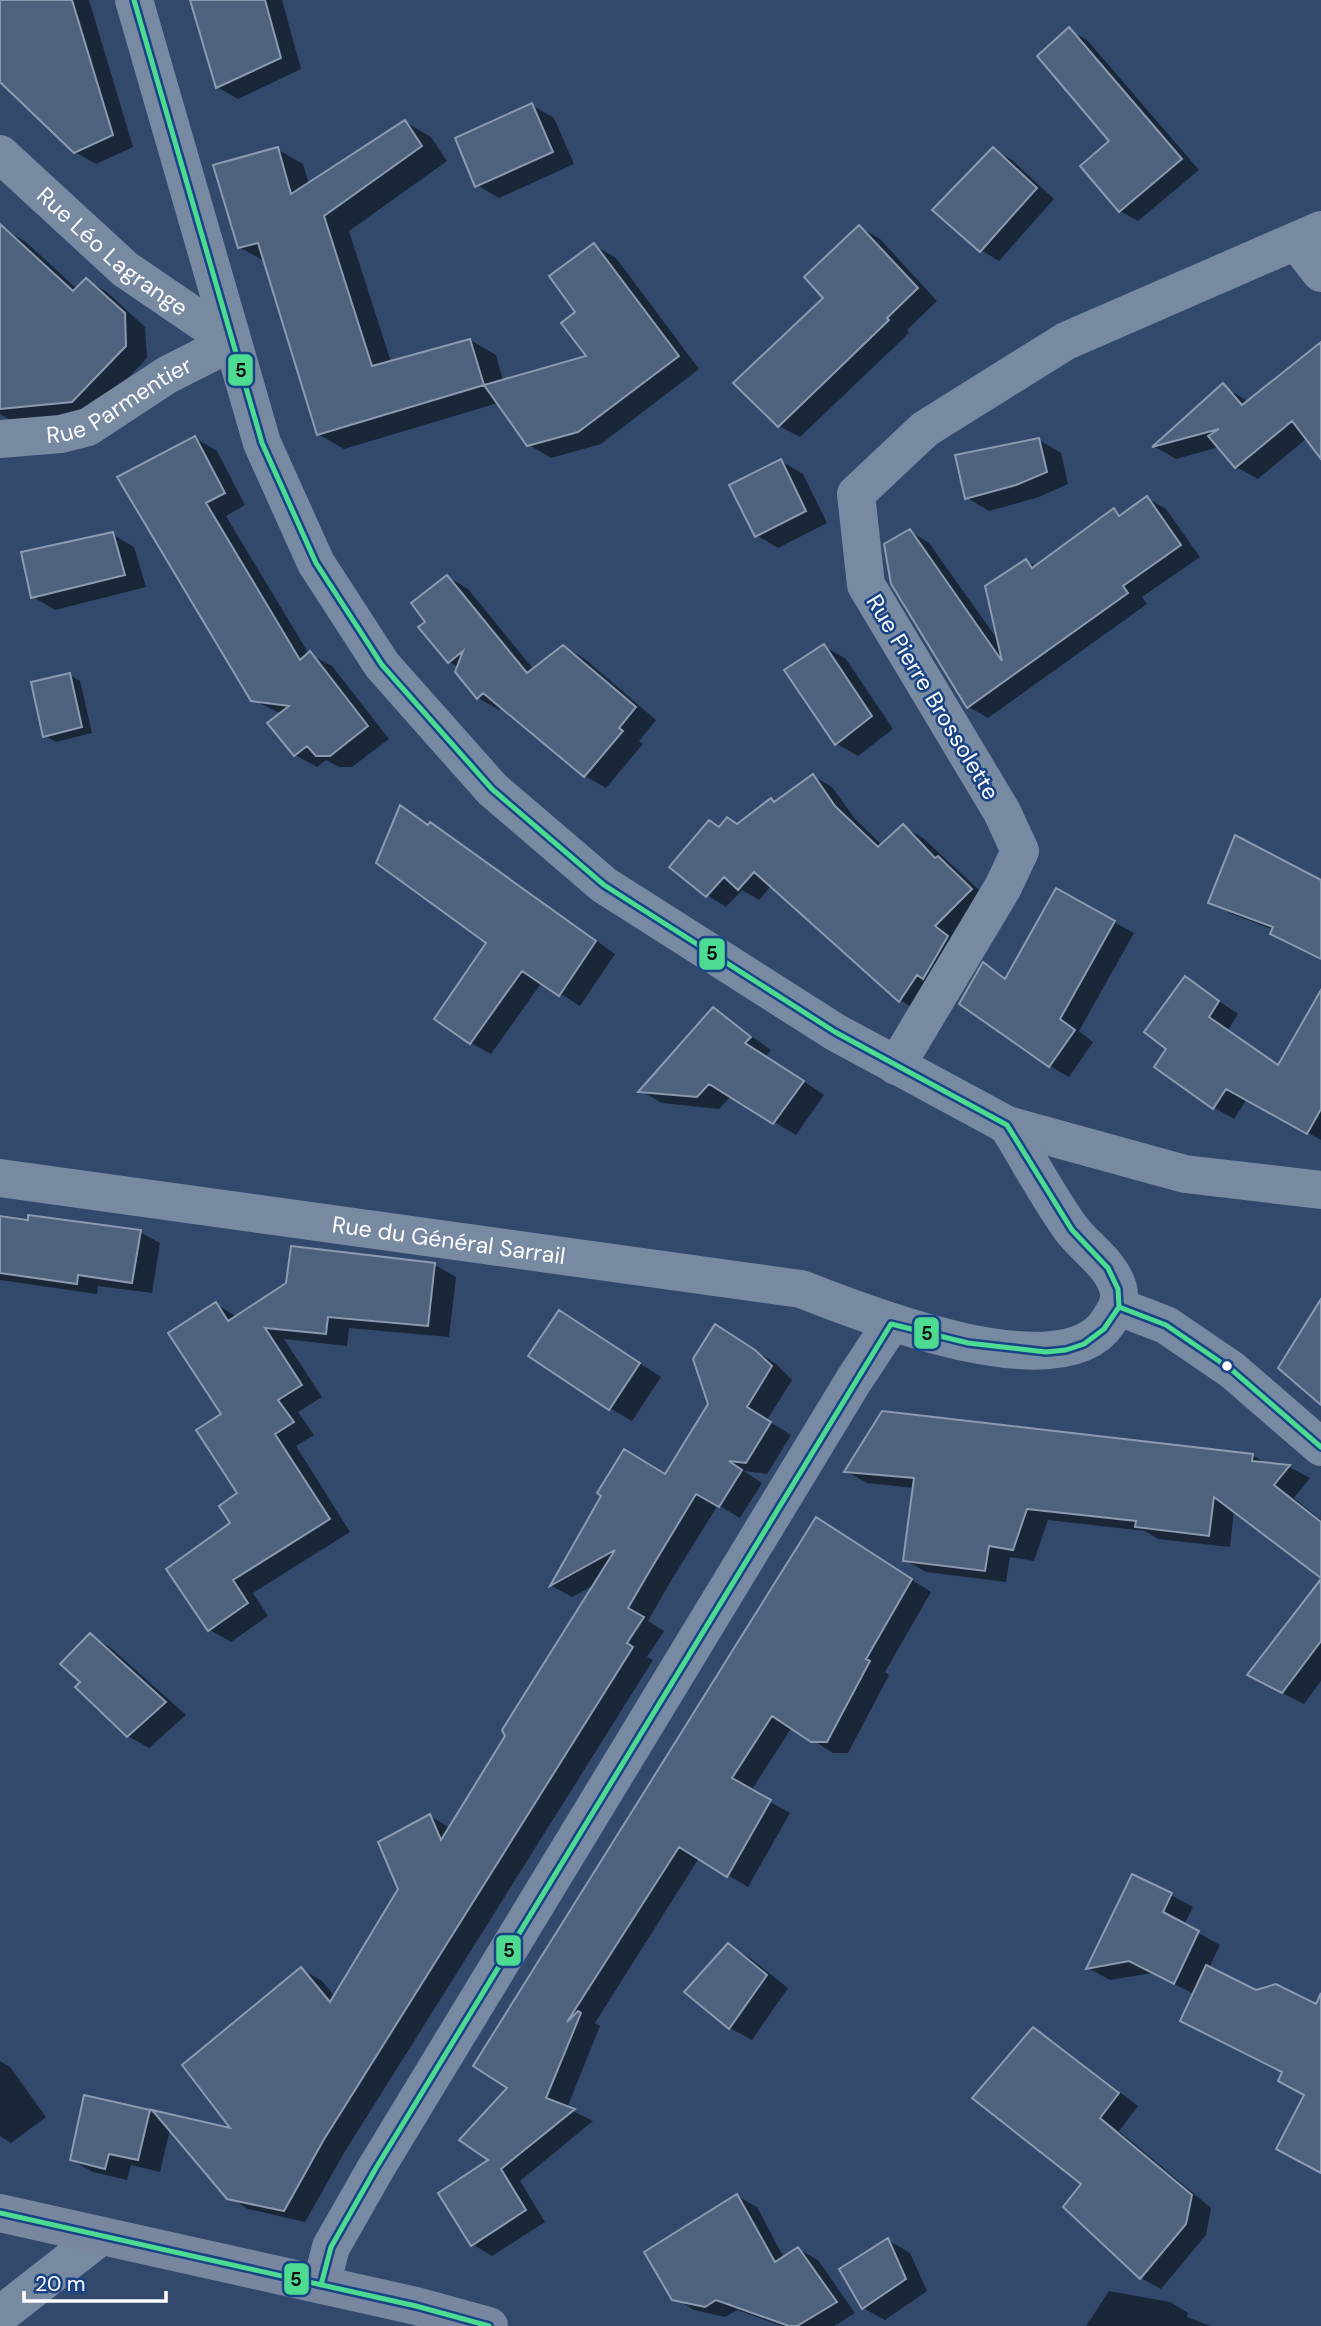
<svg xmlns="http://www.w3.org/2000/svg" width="1321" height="2326" font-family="'DM Sans',sans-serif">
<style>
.shadow{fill:#0007}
.building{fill:#4e617d;stroke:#8c9ab0;stroke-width:2}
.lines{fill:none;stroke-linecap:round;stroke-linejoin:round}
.minor{stroke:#7889a2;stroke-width:38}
.major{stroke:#78879f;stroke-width:38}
.bus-1-casing{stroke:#194385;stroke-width:10}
.bus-1{stroke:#4ddb92;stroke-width:5}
.bus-dot{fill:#fff;stroke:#194385;stroke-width:2.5}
.labels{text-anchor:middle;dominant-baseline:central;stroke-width:5;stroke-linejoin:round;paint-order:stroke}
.street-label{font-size:23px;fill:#fff;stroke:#194385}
.line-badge{stroke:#194385;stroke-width:2.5}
.pale-badge-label{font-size:19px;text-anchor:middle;font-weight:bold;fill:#111}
</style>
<rect width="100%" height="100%" fill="#32496c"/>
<!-- shadow -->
<path class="shadow" d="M0 0H89L133 147 96 164 75 152 0 81Z
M192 0H282L301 69 238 99 217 87Z
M1069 30 1087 40 1199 170 1138 221 1120 211 1082 166 1111 142Z
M532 105 554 118 574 164 499 198 477 185Z
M405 122 431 137 447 161 349 231 391 362 470 340 496 355 503 381 589 357 577 313 594 245 616 258 699 369 601 444 551 458 529 445 498 403 344 449 318 434 266 262 239 247 277 149 303 164 309 184Z
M994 150 1012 160 1054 199 999 261 981 250Z
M859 227 880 239 937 301 907 330 909 333 800 437 779 426 825 298Z
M5 230 26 242 77 289 86 280 107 292 145 327 147 358 94 414 12 421 0 414V235Z
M1321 344V447L1307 438 1258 479 1236 467 1219 447 1176 459 1155 447 1223 386 1249 402Z
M195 438 217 451 245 505 226 516 309 654 332 666 389 739 352 767H339L326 760 317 767 295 755 282 714 253 700 119 477Z
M1039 440 1061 453 1068 484 1039 497 989 511 967 498Z
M781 461 803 474 827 523 778 548 756 535Z
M1147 498 1166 509 1200 557 1142 597 1147 604 988 718 969 707 910 531 929 543 1000 643 1026 561 1036 566 1114 510 1122 515Z
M112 534 134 547 146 587 55 610 33 597Z
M448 577 468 589 534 670 564 647 585 659 656 720 639 741 643 744 606 788 585 776 502 707 499 710 478 698 458 667 449 662 427 623Z
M824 646 846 659 893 729 858 756 837 744Z
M70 675 80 681 92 733 56 742 45 736Z
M813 776 832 787 855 819 882 845 903 826 923 838 991 901 920 1012 900 1000 772 885 759 900 742 890 726 907 707 895 721 828 738 825 771 800 776 803Z
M401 808 451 836 615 954 580 1006 542 982 491 1054 471 1043 489 942Z
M1321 882V959L1274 930 1232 914 1211 902Z
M1056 890 1134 933 1079 1031 1093 1042 1069 1077 1050 1066 984 965 1007 979Z
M1185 978 1238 1014 1228 1030 1279 1066 1321 1043V1140L1247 1099 1234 1119 1213 1107 1168 1049Z
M713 1009 771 1050 766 1056 824 1095 796 1135 731 1096 719 1109 662 1103 641 1091Z
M0 1215 140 1232 160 1243 152 1293 98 1286 97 1294 0 1280Z
M435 1265 456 1277 449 1337 349 1328 347 1346 284 1339 322 1397 298 1412 314 1435 296 1446 350 1532 253 1593 268 1616 231 1642 210 1630 240 1493 223 1415 216 1304 237 1317Z
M560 1312 661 1377 632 1421 610 1408Z
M737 1339 776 1364 792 1380 767 1420 791 1435 767 1474 744 1471 762 1483 740 1518 718 1505 669 1584 648 1621 664 1631 647 1657 653 1660 344 2153 305 2222 248 2209 227 2196 170 2129 160 2172 131 2165 127 2180 93 2172 72 2160 149 2111 160 2117 235 2131 301 1969 322 1981 335 1997 400 1889 430 1816 450 1828 596 1584 572 1597 552 1586 604 1495 666 1476 710 1405Z
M1252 1455 1267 1464 1289 1467 1310 1478 1294 1498 1321 1520V1576L1234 1510 1230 1547 1158 1539 1145 1531 1048 1520 1034 1561 1010 1557 1006 1582 926 1572 905 1560 914 1488 867 1483 846 1471Z
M836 1531 931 1592 885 1672 889 1675 848 1753H833L792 1727 751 1791 790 1813 748 1887 699 1858 595 2023 600 2026 567 2108 593 2121 520 2181 545 2222 492 2256 472 2244 509 2088Z
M1321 1581V1681L1304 1704 1270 1687Z
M90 1635 111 1648 186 1715 149 1748 128 1736 82 1682Z
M1171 1895 1193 1907 1184 1925 1220 1945 1209 1968 1256 1992 1321 2009V2172L1306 2096 1284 2073 1194 1994 1152 1973 1110 1980 1088 1968Z
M728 1945 750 1958 788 1988 752 2040 730 2028 687 1992Z
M1033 2030 1053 2041 1138 2106 1119 2131 1211 2208 1206 2235 1161 2289 1141 2278 1083 2184Z
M0 2061 10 2067 46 2117 11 2143 0 2136Z
M737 2196 757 2207 784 2258 798 2249 818 2260 855 2313 834 2326H782L737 2310 725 2317 694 2310 674 2298Z
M888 2240 910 2253 927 2291 885 2320 863 2308Z
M1109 2291 1170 2302 1188 2313 1187 2317 1211 2326H1086Z"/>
<!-- building -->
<path class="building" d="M0 0H72L113 135 74 153 0 82Z
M190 0H265L281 58 216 88Z
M1069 27 1182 159 1119 212 1080 166 1109 141 1037 56Z
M532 103 553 152 475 187 455 138Z
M405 120 422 146 324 216 372 366 470 339 484 385 317 435 258 243 238 248 213 165 278 147 291 194Z
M993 147 1037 188 980 252 932 210Z
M0 224 73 291 86 278 125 313 126 346 72 402 0 409Z
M859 225 918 288 887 318 889 320 778 427 733 383 823 298 804 277Z
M594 243 679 356 578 432 527 446 484 385 586 356 561 323 575 312 549 276Z
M1321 342V459L1292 421 1235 468 1208 436 1219 429 1152 447 1223 383 1242 405Z
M195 436 225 493 206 503 300 660 310 651 368 726 330 756H316L307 746 294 756 267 723 289 706 251 701 117 477Z
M1039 438 1047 472 1016 485 965 499 955 455Z
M781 459 806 511 755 537 729 485Z
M1147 496 1181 545 1123 586 1128 593 967 708 891 584 884 544 910 529 1002 661 985 586 1026 559 1032 568 1114 508 1119 516Z
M113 532 125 575 31 598 21 552Z
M447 575 527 673 563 645 636 707 619 728 623 731 584 777 483 693 477 699 455 672 463 651 448 663 418 627 425 622 411 603Z
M824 644 872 716 835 745 784 670Z
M70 673 82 727 43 737 31 682Z
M813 774 835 806 878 847 903 824 935 858 938 856 972 889 935 926 948 936 923 979 917 975 899 1002 754 872 738 890 724 877 706 897 669 867 709 820 719 827 727 817 737 824 771 798 774 802Z
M400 805 428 825 430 822 596 941 559 996 522 971 470 1044 434 1019 486 943 376 863Z
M1235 835 1321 880V959L1270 934 1273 927 1208 903Z
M1056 888 1115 921 1060 1019 1075 1030 1049 1067 959 1004 983 962 1005 979Z
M1185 976 1219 1001 1209 1017 1278 1065 1321 990V1109L1307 1134 1226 1089 1213 1109 1154 1067 1166 1049 1144 1032Z
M713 1007 751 1037 745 1043 804 1081 773 1124 709 1084 697 1097 638 1092Z
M28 1215 141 1230 132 1283 78 1275 77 1284 0 1273V1216L28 1220Z
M291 1246 435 1263 428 1326 328 1317 326 1334 265 1328 302 1385 278 1400 294 1422 275 1434 330 1519 233 1580 248 1603 208 1631 166 1569 230 1523 219 1506 237 1493 196 1430 221 1414 168 1333 216 1302 228 1321 286 1283Z
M1321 1299V1405L1278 1368Z
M559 1310 640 1363 609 1410 528 1356Z
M715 1324 755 1350 772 1366 747 1407 771 1422 746 1463 729 1461 742 1470 719 1507 696 1494 649 1572 628 1608 644 1617 627 1643 633 1647 323 2141 284 2211 227 2199 152 2110 230 2128 182 2065 301 1967 330 2002 398 1889 378 1842 430 1814 441 1840 505 1736 502 1730 615 1550 550 1586 601 1496 597 1493 624 1449 665 1474 708 1404 693 1359Z
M882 1411 1253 1454 1252 1461 1290 1465 1274 1485 1321 1522V1578L1214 1497 1209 1536 1135 1527 1136 1521 1027 1509 1013 1550 989 1546 985 1571 903 1561 914 1478 844 1472Z
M816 1517 912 1579 866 1659 870 1661 827 1742H811L772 1716 732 1778 771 1800 727 1877 679 1847 567 2022 578 2011 581 2013 546 2098 575 2109 501 2169 526 2210 471 2246 438 2193 488 2160 459 2140 507 2088 473 2066Z
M1321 1579V1641L1282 1693 1247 1675Z
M90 1633 166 1702 127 1737 75 1687 80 1682 60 1664Z
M1132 1874 1172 1893 1163 1912 1199 1931 1174 1984 1129 1961 1086 1969Z
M728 1943 767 1975 729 2029 684 1992Z
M1206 1965 1256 1990 1276 1984 1316 2004 1321 1993V2173L1276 2149 1304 2095 1278 2081 1282 2072 1180 2021Z
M1033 2027 1119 2093 1100 2118 1192 2195 1186 2224 1140 2279 1063 2207 1081 2184 972 2098Z
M84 2095 150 2110 138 2160 109 2154 105 2169 70 2160Z
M737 2194 775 2262 798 2247 837 2302 797 2326H789L716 2300 705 2307 672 2300 644 2252Z
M888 2238 906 2279 862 2309 839 2269Z"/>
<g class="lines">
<!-- minor -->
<g class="minor">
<path d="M134 0 262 443 316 563 382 665 492 789 604 885 835 1032 1007 1125 1185 1174 1321 1190"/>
<path id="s1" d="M0 154 125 269 232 342"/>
<path d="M1296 241 1321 273"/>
<path id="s2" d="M0 439 61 434 88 427 167 375 232 342"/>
<path d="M896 1066 1003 887 1020 851 1002 812 866 585 856 494 925 429 1066 341 1321 230"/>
<path id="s3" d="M0 1178 801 1289C862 1313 1062 1393 1108 1322 1115 1311 1122 1302 1118 1288 1111 1264 1087 1249 1072 1230 1048 1197 1029 1160 1007 1125"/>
<path d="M1119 1307 1166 1325 1232 1370 1321 1447"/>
<path d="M321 2285 331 2247 376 2168 854 1380 891 1324"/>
<path d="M0 2315 101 2236"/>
</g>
<!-- major -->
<path class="major" d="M0 2213 416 2306 489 2326"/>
<!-- bus-1 casing -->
<g class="bus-1-casing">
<path id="bus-1" d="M134 0 262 443 316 563 382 665 492 789 604 885 835 1032 1007 1125 1072 1230 1108 1268 1118 1289 1119 1307 1104 1329 1084 1344 1066 1350 1046 1352 968 1343 891 1324 376 2168 331 2247 321 2285
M1119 1307 1166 1325 1232 1370 1321 1447
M0 2213 416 2306 489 2326"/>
</g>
<!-- bus-1 -->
<use href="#bus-1" class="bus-1"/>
</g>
<!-- markers -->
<circle class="bus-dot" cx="1227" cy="1366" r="6"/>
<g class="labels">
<!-- street labels -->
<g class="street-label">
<text stroke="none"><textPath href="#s1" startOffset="149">Rue Léo Lagrange</textPath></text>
<text stroke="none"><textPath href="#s2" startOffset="128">Rue Parmentier</textPath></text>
<text transform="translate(933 697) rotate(59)">Rue Pierre Brossolette</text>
<text stroke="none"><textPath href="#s3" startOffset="453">Rue du Général Sarrail</textPath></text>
</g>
</g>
<g class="line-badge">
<rect x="227" y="353" width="27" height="34" rx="7" fill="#4ddb92"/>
<rect x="698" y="937" width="28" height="34" rx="7" fill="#4ddb92"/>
<rect x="913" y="1316" width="27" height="34" rx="7" fill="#4ddb92"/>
<rect x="495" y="1934" width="27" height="33" rx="7" fill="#4ddb92"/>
<rect x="283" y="2262" width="27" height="34" rx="7" fill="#4ddb92"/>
</g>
<g class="pale-badge-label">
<text x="241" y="377">5</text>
<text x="712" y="960">5</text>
<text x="927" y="1340">5</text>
<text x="509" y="1957">5</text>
<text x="296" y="2286">5</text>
</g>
<!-- scale -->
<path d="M24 2291v10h142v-10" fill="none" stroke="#ffffff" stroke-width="3.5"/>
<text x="35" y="2291" font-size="21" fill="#ffffff" stroke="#194385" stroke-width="5" paint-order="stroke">20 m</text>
</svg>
